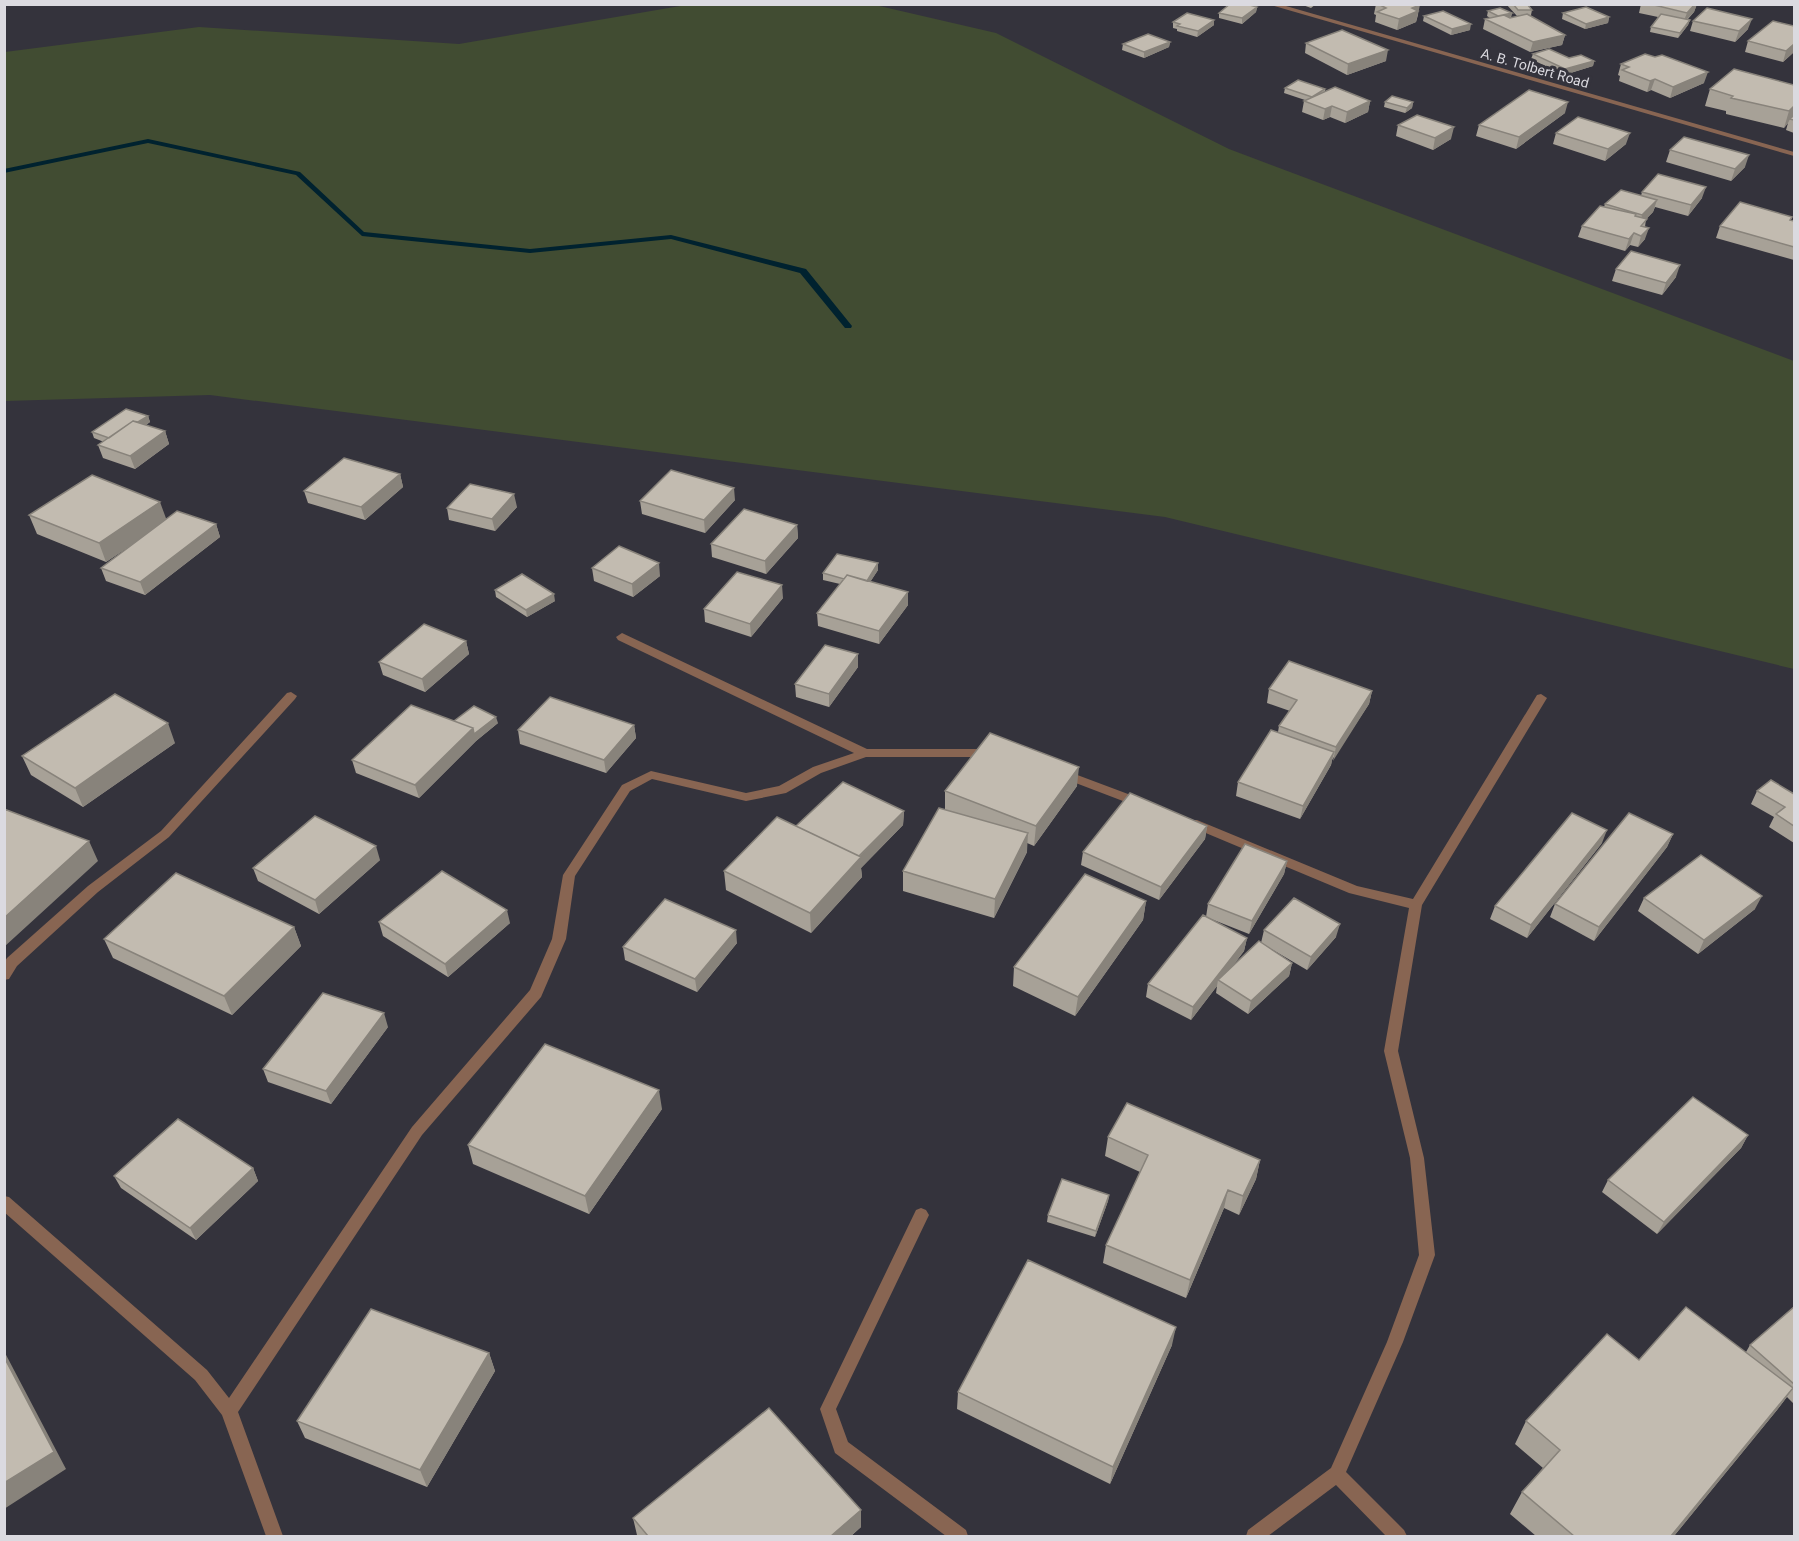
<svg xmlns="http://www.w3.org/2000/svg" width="1799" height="1541" font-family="Roboto,sans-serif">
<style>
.green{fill:#414c32}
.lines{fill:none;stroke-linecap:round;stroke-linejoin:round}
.stream{fill:#00222f;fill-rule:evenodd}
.minor{fill:#886552;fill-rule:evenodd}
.wall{fill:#a7a197}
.shaded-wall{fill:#88837b}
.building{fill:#c2bbb0;stroke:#88837b;stroke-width:1.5}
.labels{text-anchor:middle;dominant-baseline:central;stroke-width:6;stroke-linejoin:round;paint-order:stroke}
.far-street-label{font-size:14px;fill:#dbdae0;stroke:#34333c}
</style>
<rect width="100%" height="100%" fill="#34333c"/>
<!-- green -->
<path class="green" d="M692 4 875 5 996 33 1229 149 1794 361V669L1165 517 210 395 5 401V52L199 27 459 44Z"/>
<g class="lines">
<!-- stream -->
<path class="stream" d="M148 139 300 172 364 232 530 249 671 235 806 269 852 326 851 328H845L800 273 671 239 530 253 362 236 296 175 148 143 4 173V169Z"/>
<!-- minor -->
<path class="minor" d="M1267 4H1279L1794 152V156Z
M622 633 867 749H990L996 753 990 757H866L821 773 786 793 746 801 652 779 630 791 575 876 566 939 541 997 422 1135 238 1412 283 1536H266L222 1415 195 1380 4 1212V1196L9 1197 207 1370 229 1398 412 1127 530 990 552 939 563 875 622 785 651 771 746 793 779 786 813 767 854 753 618 640 616 637Z
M291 692 297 696 295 699 169 837 98 892 17 966 9 979 4 980V963L7 958 88 886 161 831 287 693Z
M1541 694 1547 698 1422 905 1398 1051 1424 1158 1435 1255 1403 1342 1346 1472 1404 1530 1407 1536H1386L1336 1485 1268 1536H1246L1248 1530 1331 1468 1387 1342 1419 1255 1410 1158 1384 1051 1409 908 1349 893 1189 826 1187 823 1189 820H1197L1357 886 1413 899 1537 695Z
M1064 770 1144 800 1146 803 1140 807 1136 806 1060 777 1058 774 1060 771Z
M921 1208 926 1210 929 1215 836 1409 848 1442 966 1530 968 1536H946L835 1453 820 1409 916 1210Z"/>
</g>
<!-- wall -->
<path class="wall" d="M1300 4H1316L1311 8Z
M1376 4H1419L1418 15 1416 22 1397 30 1375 22 1376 15 1374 14Z
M1506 4H1527L1532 10 1531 15H1529L1565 35 1562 45 1530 52 1483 29 1485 19 1490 18 1487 16 1488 11 1512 13 1511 18 1522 15 1517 16Z
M1641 4H1697L1694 12 1688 19 1690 20 1688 25 1678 38 1650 32 1651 27 1658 17 1639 13Z
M1257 7 1256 12 1242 24 1219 18V13Z
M1563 13 1609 17 1608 23 1585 29 1562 19Z
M1424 16 1470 30 1451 35 1423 21Z
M1693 21 1748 29 1735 42 1690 31Z
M1173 22 1214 25 1197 37 1177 31V29L1173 28Z
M1748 41 1794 52 1783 62 1745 52Z
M1170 42 1169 47 1144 58 1122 50 1123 44Z
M1306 43 1386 61 1347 75 1305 53Z
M1533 54 1569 58 1594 61 1593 66 1564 75 1531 59Z
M1655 57 1704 83 1670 98 1651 90 1647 92 1619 81 1620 76 1618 75 1621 64Z
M1794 85V133L1786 130 1788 123 1784 128 1726 114V111L1705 106 1710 89Z
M1285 88 1325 89V92L1370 101 1368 112 1345 123 1330 117 1323 120 1302 112 1304 101 1305 100 1284 93Z
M1385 102H1413L1412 108 1405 113 1384 107Z
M1565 113 1516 149 1476 136 1479 125Z
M1398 125 1451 139 1433 150 1396 136Z
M1556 133 1626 144 1605 161 1553 144Z
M1670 150 1745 167 1731 181 1666 162Z
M1642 192 1702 198 1688 216 1655 207 1653 212 1646 219 1645 227V239L1638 247 1630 245 1625 251 1578 237 1582 226 1604 207 1605 204 1641 196Z
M1792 217 1791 220 1794 221V260L1716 238 1720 226Z
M1616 269 1676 277 1662 295 1612 281Z
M148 416 150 422 146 425 165 431 169 444 135 469 103 458 98 445 104 442 94 438 92 432Z
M400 474 403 487 365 520 308 503 304 491Z
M735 500 705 533 642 514 640 501Z
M517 507 495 531 449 520 447 508Z
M29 515 166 519 216 524 220 537 145 595 106 581 101 568 133 544 106 562 37 534Z
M797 525 798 538 766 574 712 557 711 544Z
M592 568 660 576 633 597 594 581Z
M878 570 870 582 908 605 879 644 818 626 817 613 840 584 823 580V573Z
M495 590 555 601 527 617 496 597Z
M783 598 751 637 705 622 704 609Z
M466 641 469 654 425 692 383 675 379 662Z
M858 654V667L829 707 796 697 795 684Z
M1269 689 1372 691 1369 704 1332 760 1331 765 1300 819 1236 796 1238 782 1278 732 1279 726 1290 711 1267 703Z
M454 721 498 723 476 741 419 798 356 773 352 760Z
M634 725 636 738 606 773 520 744 518 730Z
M175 743 83 807 31 775 22 756Z
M1077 786 1034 846 1027 843V852L994 918 903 891V871L945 809V791Z
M1757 791 1794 794V843L1769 827 1774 817 1751 804Z
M904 811 903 825 861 868 862 877 811 933 726 890 724 871 796 826Z
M1207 826 1205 839 1159 900 1081 865 1083 852Z
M1673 834 1667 847 1594 941 1550 917 1555 904Z
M1602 843 1527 938 1490 919 1495 906Z
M380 860 319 914 258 881 253 868Z
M1287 861 1284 874 1249 934 1206 917 1208 904Z
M1644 898 1755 909 1698 954 1638 911Z
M1146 901 1143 920 1075 1016 1013 986 1014 967Z
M379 922 510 923 448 977 383 936Z
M294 927 301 946 232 1015 113 958 104 939Z
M1264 930 1336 937 1307 970 1266 946 1292 963 1289 976 1248 1014 1216 993 1217 986 1191 1020 1146 997 1148 984 1247 938 1244 951 1232 967 1261 943Z
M737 943 697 992 625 960 623 947Z
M388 1027 331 1104 268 1082 263 1069Z
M662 1109 589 1214 473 1164 468 1145Z
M1748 1135 1741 1148 1657 1234 1602 1192 1608 1180Z
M1108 1137 1260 1160 1256 1179 1239 1215 1224 1208 1186 1298 1103 1263 1106 1245 1140 1172 1105 1156Z
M253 1168 258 1181 196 1240 121 1188 114 1176Z
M1109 1195 1108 1201 1095 1237 1047 1222 1048 1215Z
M1794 1307V1404L1787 1397 1777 1410 1674 1536H1536L1510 1514 1522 1492 1543 1468 1515 1444 1526 1421 1639 1360 1746 1352 1750 1345Z
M1172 1345 1110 1484 957 1409 958 1392Z
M489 1353 495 1371 427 1487 305 1438 297 1421Z
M633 1518 861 1527 851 1536H638L637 1535Z"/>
<!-- shaded-wall -->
<path class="shaded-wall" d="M1695 4H1697L1694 12 1683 23 1687 13Z
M1420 5 1416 22 1397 30 1399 19 1412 8Z
M1257 7 1256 12 1242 24V18Z
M1512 13 1510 18 1500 17Z
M1609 17 1608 23 1585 29 1586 24Z
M1752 19 1748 29 1735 42 1739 31Z
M1214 20V25L1197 37 1198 31Z
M1690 20 1688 25 1678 38 1680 33Z
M1471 24 1470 30 1451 35 1452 29Z
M1565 35 1562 45 1530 52 1533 42Z
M1170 42 1169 47 1144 58V52Z
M1794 44V52L1783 62 1786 51Z
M1388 50 1386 61 1347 75 1348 64Z
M1594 61 1593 66 1564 75 1565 69Z
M1708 72 1704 83 1670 98 1673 87Z
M1655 79 1651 90 1647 92 1650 81Z
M1370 101 1368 112 1345 123 1347 112Z
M1413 102 1412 108 1405 113 1407 108Z
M1568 102 1565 113 1516 149 1519 137Z
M1332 106 1330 117 1323 120 1325 109Z
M1794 106V117L1790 119 1788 123 1784 128 1789 111Z
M1454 127 1451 139 1433 150 1435 138Z
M1630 133 1626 144 1605 161 1608 149Z
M1749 155 1745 167 1731 181 1735 169Z
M1706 187 1702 198 1688 216 1691 205Z
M1657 200 1653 212 1639 227 1642 215Z
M1649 228 1645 239 1638 247 1641 236Z
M1634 233 1630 245 1625 251 1629 239Z
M1680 265 1676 277 1662 295 1666 283Z
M148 416 150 422 115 446 113 439Z
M165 431 169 444 135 469 130 456Z
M400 474 403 487 365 520 361 507Z
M734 488 735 500 705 533 704 520Z
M514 494 517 507 495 531 492 519Z
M160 502 167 521 106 562 99 543Z
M216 524 220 537 145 595 140 582Z
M797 525 798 538 766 574 765 561Z
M659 563 660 576 633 597 632 584Z
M878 563V570L865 590V583Z
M782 585 783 598 751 637 750 624Z
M908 592V605L879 644V631Z
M554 594 555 601 527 617 526 610Z
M466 641 469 654 425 692 422 679Z
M858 654V667L829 707V694Z
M1372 691 1369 704 1333 761 1336 747Z
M496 717 498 723 476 741 419 798 415 785 473 728Z
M168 723 175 743 83 807 75 788Z
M634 725 636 738 606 773 604 760Z
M1334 752 1331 765 1300 819 1303 806Z
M1079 767 1077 786 1034 846 1036 826Z
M904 811 903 825 861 868 862 877 811 933 810 913 856 860Z
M1207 826 1205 839 1159 900 1161 887Z
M1607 830 1602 843 1527 938 1531 925Z
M1028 833 1027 852 994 918 995 899Z
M1673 834 1667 847 1594 941 1599 927Z
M89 841 98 861 4 947V918Z
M376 846 380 860 319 914 315 900Z
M1287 861 1284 874 1249 934 1252 921Z
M1762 896 1755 909 1698 954 1704 940Z
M1146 901 1143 920 1075 1016 1078 997Z
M507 910 510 923 448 977 445 964Z
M1340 924 1336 937 1307 970 1311 957Z
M294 927 301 946 232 1015 224 996Z
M736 930 737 943 697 992 695 979Z
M1247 938 1244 951 1221 981 1218 980 1217 986 1191 1020 1193 1007Z
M1292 963 1289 976 1248 1014 1251 1001Z
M384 1013 388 1027 331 1104 326 1091Z
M659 1090 662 1109 589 1214 585 1196Z
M1748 1135 1741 1148 1657 1234 1664 1222Z
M1260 1160 1256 1179 1239 1215 1243 1196Z
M253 1168 258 1181 196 1240 190 1228Z
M1228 1190 1224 1208 1186 1298 1190 1280Z
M1109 1195 1108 1201 1095 1237 1096 1231Z
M1176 1327 1172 1345 1110 1484 1113 1467Z
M4 1351 66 1469 4 1509Z
M489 1353 495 1371 427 1487 420 1470Z
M1793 1388 1777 1410 1674 1536H1671Z
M861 1510V1527L851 1536H831Z"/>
<!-- building -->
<path class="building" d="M1230 4H1246L1257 7 1242 18 1219 13Z
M1378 4H1419L1420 5 1412 8 1418 11 1399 19 1377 12 1386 8Z
M1513 4H1527L1532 10H1518Z
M1650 4H1695L1687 13Z
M1586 7 1609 17 1586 24 1563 13Z
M1500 8 1512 13 1498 16 1488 11Z
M1707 8 1752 19 1739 31 1693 21Z
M1443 11 1471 24 1452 29 1424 16Z
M1187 13 1214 20 1198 31 1177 26 1180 24 1173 22Z
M1527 14 1565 35 1533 42 1485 19 1504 15 1510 18Z
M1661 14 1690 20 1680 33 1651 27Z
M1773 21 1794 26V44L1786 51 1748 41Z
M1342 30 1388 50 1348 64 1306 43Z
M1148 34 1170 42 1144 52 1123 44Z
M1549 49 1569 58 1581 55 1594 61 1565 69 1533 54Z
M1645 54 1655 57 1662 55 1708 72 1673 87 1655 79 1650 81 1622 70 1629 67 1621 64Z
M1734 69 1794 85V106L1789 111 1731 98 1733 96 1710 89Z
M1298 80 1325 89 1312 97 1285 88Z
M1335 87 1370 101 1347 112 1332 106 1325 109 1304 101Z
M1529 90 1568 102 1519 137 1479 125Z
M1392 96 1413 102 1407 108 1385 102Z
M1417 115 1454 127 1435 138 1398 125Z
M1794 115V120L1790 119Z
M1578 117 1630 133 1608 149 1556 133Z
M1684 137 1749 155 1735 169 1670 150Z
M1658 174 1706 187 1691 205 1642 192Z
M1621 190 1657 200 1642 215 1605 204Z
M1740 202 1792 217 1790 220 1794 221V247L1720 226Z
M1600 206 1636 214 1635 216 1647 219 1641 226 1649 228 1641 236 1634 233 1629 239 1582 226Z
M1631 251 1680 265 1666 283 1616 269Z
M126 409 148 416 138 422 133 421 109 438 92 432Z
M133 421 165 431 130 456 98 445Z
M344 458 400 474 361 507 304 491Z
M671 470 734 488 704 520 640 501Z
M92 475 160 502 99 543 29 515Z
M470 484 514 494 492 519 447 508Z
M744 509 797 525 765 561 711 544Z
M177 511 216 524 140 582 101 568Z
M619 546 659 563 632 584 592 568Z
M837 554 878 563 867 581 847 575 844 579 823 573Z
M737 572 782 585 750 624 704 609Z
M522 574 554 594 526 610 495 590Z
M847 575 908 592 879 631 817 613Z
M424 624 466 641 422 679 379 662Z
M825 645 858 654 829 694 795 684Z
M1289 661 1372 691 1336 747 1279 726 1297 700 1269 689Z
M115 694 168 723 75 788 22 756Z
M550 697 634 725 604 760 518 730Z
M411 705 473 728 415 785 352 760Z
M474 706 496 717 474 734 473 728 454 721Z
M1271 730 1334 752 1303 806 1238 782Z
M990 733 1079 767 1036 826 945 791Z
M1771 780 1794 794V826L1776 814 1785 807 1757 791Z
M843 782 904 811 859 856 796 826Z
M1130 793 1207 826 1161 887 1083 852Z
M939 808 1028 833 995 899 903 871Z
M4 809 89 841 4 918Z
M1572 813 1607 830 1531 925 1495 906Z
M1629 813 1673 834 1599 927 1555 904Z
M315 816 376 846 315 900 253 868Z
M777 817 861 857 810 913 724 871Z
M1245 844 1287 861 1252 921 1208 904Z
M1701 855 1762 896 1704 940 1644 898Z
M442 871 507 910 445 964 379 922Z
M176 873 294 927 224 996 104 939Z
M1085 874 1146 901 1078 997 1014 967Z
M1294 898 1340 924 1311 957 1264 930Z
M665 899 736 930 695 979 623 947Z
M1203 915 1247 938 1193 1007 1148 984Z
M1259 941 1292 963 1251 1001 1218 980Z
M323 993 384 1013 326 1091 263 1069Z
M545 1044 659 1090 585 1196 468 1145Z
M1693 1097 1748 1135 1664 1222 1608 1180Z
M1127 1103 1260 1160 1243 1196 1228 1190 1190 1280 1106 1245 1148 1155 1108 1137Z
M178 1119 253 1168 190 1228 114 1176Z
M1062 1179 1109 1195 1096 1231 1048 1215Z
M1028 1260 1176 1327 1113 1467 958 1392Z
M1686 1307 1793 1388 1671 1536H1574L1522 1492 1560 1450 1526 1421 1607 1334 1639 1360Z
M1794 1307V1384L1750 1345Z
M371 1309 489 1353 420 1470 297 1421Z
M4 1357 54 1452 4 1483Z
M769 1408 861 1510 831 1536H648L633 1518Z"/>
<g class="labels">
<!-- far-street labels -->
<g class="far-street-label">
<text transform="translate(1535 68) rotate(16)">A. B. Tolbert Road</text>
</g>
</g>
<!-- border -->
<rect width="1799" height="1541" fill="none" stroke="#dbdae0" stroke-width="12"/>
</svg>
